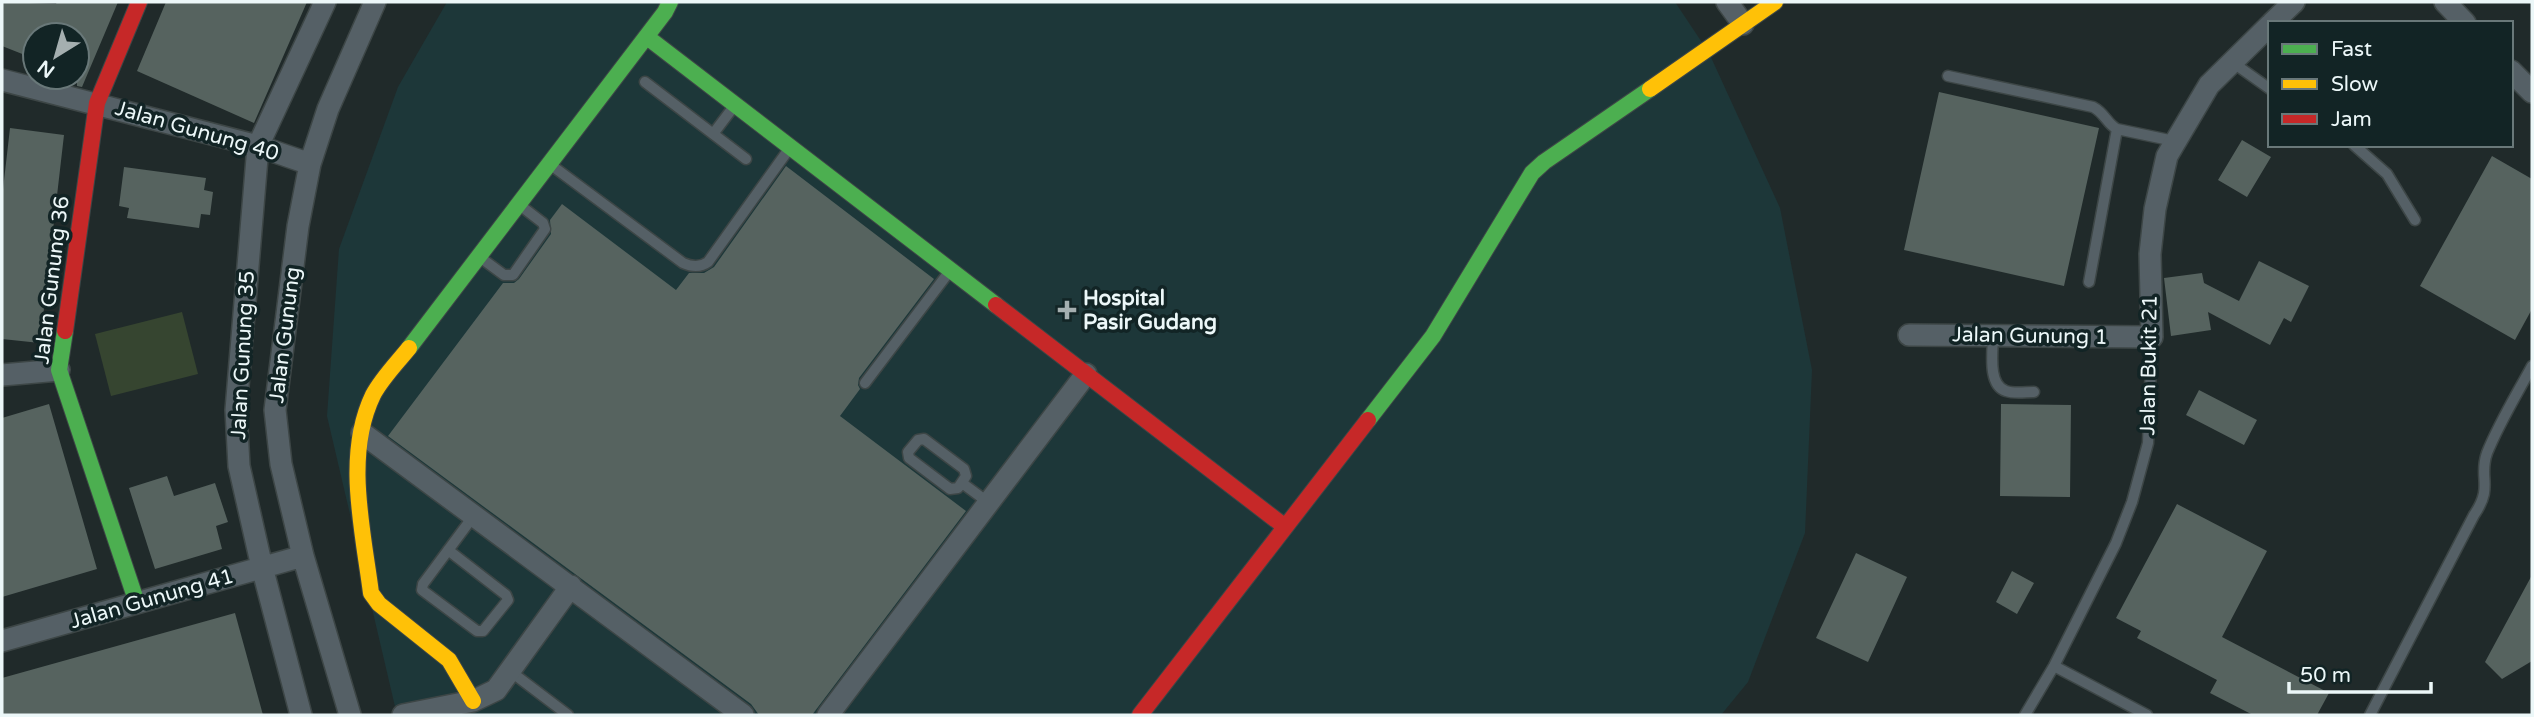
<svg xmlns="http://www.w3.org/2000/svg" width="2534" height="717" font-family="'Varela Round',sans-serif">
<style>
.built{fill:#1d3739}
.green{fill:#364530}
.building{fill:#56635f}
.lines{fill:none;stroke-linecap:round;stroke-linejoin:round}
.lane-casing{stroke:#3d4646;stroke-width:13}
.street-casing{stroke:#3d4646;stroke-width:24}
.fast-casing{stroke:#3d4646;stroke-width:18}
.slow-casing{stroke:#3d4646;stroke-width:18}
.jam-casing{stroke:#3d4646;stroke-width:18}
.lane{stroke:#556066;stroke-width:10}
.street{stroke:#556066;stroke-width:21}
.fast{stroke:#4caf50;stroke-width:16}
.slow{stroke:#ffc107;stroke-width:16}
.jam{stroke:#c62828;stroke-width:16}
.poi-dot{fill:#a5afb0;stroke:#122425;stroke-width:2.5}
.labels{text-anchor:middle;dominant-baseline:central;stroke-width:7;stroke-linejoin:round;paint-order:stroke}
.street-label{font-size:21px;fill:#ecf7f8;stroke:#122425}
.poi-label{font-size:21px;font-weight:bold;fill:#ecf7f8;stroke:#122425;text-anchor:start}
</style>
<rect width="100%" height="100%" fill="#202a2a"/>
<!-- built -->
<path class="built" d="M447 2H1675L1709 53 1780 208 1812 370 1805 533 1748 682 1721 715H397L327 416 339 249 398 87Z"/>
<!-- green -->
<path class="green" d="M182 312 198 374 111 396 95 334Z"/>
<!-- building -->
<path class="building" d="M2 2 56 4 57 2H118L82 87 77 86V35H35V59L2 46Z
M166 2H307L254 123 137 71Z
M1939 92 2099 128 2064 286 1904 250Z
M10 128 64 135 40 343 2 339V198Z
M2242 140 2271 157 2247 197 2218 180Z
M2492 156 2532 179V309L2515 340 2420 286Z
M786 166 934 279 859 378 858 385 860 389 840 416 966 511 812 715H759L751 704 388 436 503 283H514L519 279 551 234 550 220 562 204 676 290 689 273H704L714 267Z
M124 167 206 178 204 190 213 192 210 215 201 214 199 228 127 218 129 208 119 206Z
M2259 261 2309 286 2291 322 2284 318 2270 345 2208 312 2211 330 2171 336 2164 278 2202 273 2204 283 2239 301Z
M2199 390 2257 420 2244 445 2186 415Z
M49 404 97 569 2 597V418Z
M2001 404 2071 405 2070 497 2000 496Z
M167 476 174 496 215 483 228 522 216 526 222 549 155 569 129 488Z
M2177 504 2267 551 2222 637 2329 693 2317 715H2253L2210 693 2217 680 2137 638 2141 631 2116 618Z
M1856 553 1907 577 1868 662 1816 638Z
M2012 571 2034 583 2017 614 1996 602Z
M2532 575V661L2502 679 2485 662Z
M235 613 263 715H2V678Z"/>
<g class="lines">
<!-- lane casing -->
<g class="lane-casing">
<path id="lane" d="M2232 62 2270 89
M1948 76 2093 107C2105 113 2107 124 2117 129L2174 141
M645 82 746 159
M713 134 735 105
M2354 145 2387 174 2415 220
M551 165 683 263C692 267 700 268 708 262L789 149
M481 258 504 275H513L545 229 543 223 521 206
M2089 282 2117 129
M1993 335C1993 350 1987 385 2006 391 2014 394 2025 392 2034 392
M865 383 949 272
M924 439 964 469 966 476 958 488 950 489 909 458 908 452 918 440Z
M962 483 989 503
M448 550 506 595 508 600 483 631H477L422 590 423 584 475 514
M2054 666 2147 715
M510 671 568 715
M2025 715 2054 666 2116 543 2132 502 2148 443 2152 337
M2370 715 2474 515C2494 486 2478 478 2487 453 2499 423 2517 394 2532 366"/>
</g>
<!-- street casing -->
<g class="street-casing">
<path id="street" d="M1727 2 1743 24
M2445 2 2465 23
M2272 23 2294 2
M2511 71 2532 92
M2 80 258 146 310 164
M1909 335 2152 337 2150 254 2155 209 2167 156 2209 85 2270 25
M2 375 59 370
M362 433 743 715
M2 641 303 556
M301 715 262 567 239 466 236 410 258 146 325 2
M350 715 303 556 281 464 275 410 298 226 310 164 328 109 375 2
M403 715 473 701 496 690 571 586
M828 715 1086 374"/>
</g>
<!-- fast casing -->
<g class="fast-casing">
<path id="fast" d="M647 37 996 305
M65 331 59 370 137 603
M409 348 665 12 670 2
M1368 420 1433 336 1532 173 1544 162 1650 89"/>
</g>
<!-- slow casing -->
<g class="slow-casing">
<path id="slow" d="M1650 89 1775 2
M409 348C397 363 382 378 373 395 344 455 363 530 371 593L379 604 449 660 473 701"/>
</g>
<!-- jam casing -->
<g class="jam-casing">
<path id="jam" d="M996 305 1284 526
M65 331 97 103 139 2
M1140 715 1368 420"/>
</g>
<!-- lane -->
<use href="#lane" class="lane"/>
<!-- street -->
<use href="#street" class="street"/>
<!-- fast -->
<use href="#fast" class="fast"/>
<!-- slow -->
<use href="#slow" class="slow"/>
<!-- jam -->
<use href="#jam" class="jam"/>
</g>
<!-- markers -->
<path class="poi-dot" d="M1063.5 299.5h7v7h7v7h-7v7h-7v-7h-7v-7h7z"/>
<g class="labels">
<!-- street labels -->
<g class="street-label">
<text transform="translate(197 131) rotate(16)">Jalan Gunung 40</text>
<text transform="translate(52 280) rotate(-83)">Jalan Gunung 36</text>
<text transform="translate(285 335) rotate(-83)">Jalan Gunung</text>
<text transform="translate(2030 336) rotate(1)">Jalan Gunung 1</text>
<text transform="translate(243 355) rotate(-87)">Jalan Gunung 35</text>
<text transform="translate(2149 365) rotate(-89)">Jalan Bukit 21</text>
<text transform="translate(152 599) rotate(-16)">Jalan Gunung 41</text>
</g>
<!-- poi labels -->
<g class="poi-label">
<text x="1083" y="298">Hospital<tspan x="1083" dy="24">Pasir Gudang</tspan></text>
</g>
</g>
<!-- border -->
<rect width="2534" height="717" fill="none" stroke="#ecf7f8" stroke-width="7"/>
<!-- legend -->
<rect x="2268" y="21" width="245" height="126" fill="#122425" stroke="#697879" stroke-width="2"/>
<rect x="2282" y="44" width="35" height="10" fill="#4caf50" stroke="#697879" stroke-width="2"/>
<text x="2331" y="56" font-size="21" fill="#ecf7f8">Fast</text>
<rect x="2282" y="79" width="35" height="10" fill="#ffc107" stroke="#697879" stroke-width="2"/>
<text x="2331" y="91" font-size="21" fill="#ecf7f8">Slow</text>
<rect x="2282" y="114" width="35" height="10" fill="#c62828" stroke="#697879" stroke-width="2"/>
<text x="2331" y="126" font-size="21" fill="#ecf7f8">Jam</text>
<!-- north arrow -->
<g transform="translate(56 56) rotate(217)"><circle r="33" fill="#122425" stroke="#697879" stroke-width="2"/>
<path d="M0-5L12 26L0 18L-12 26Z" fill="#a5afb0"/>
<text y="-10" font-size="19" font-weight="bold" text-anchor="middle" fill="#ecf7f8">N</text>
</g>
<!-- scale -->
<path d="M2289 682v10h142v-10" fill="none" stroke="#ecf7f8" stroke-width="3.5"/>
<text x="2300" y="682" font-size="21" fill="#ecf7f8" stroke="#122425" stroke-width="5" paint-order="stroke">50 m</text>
</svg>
